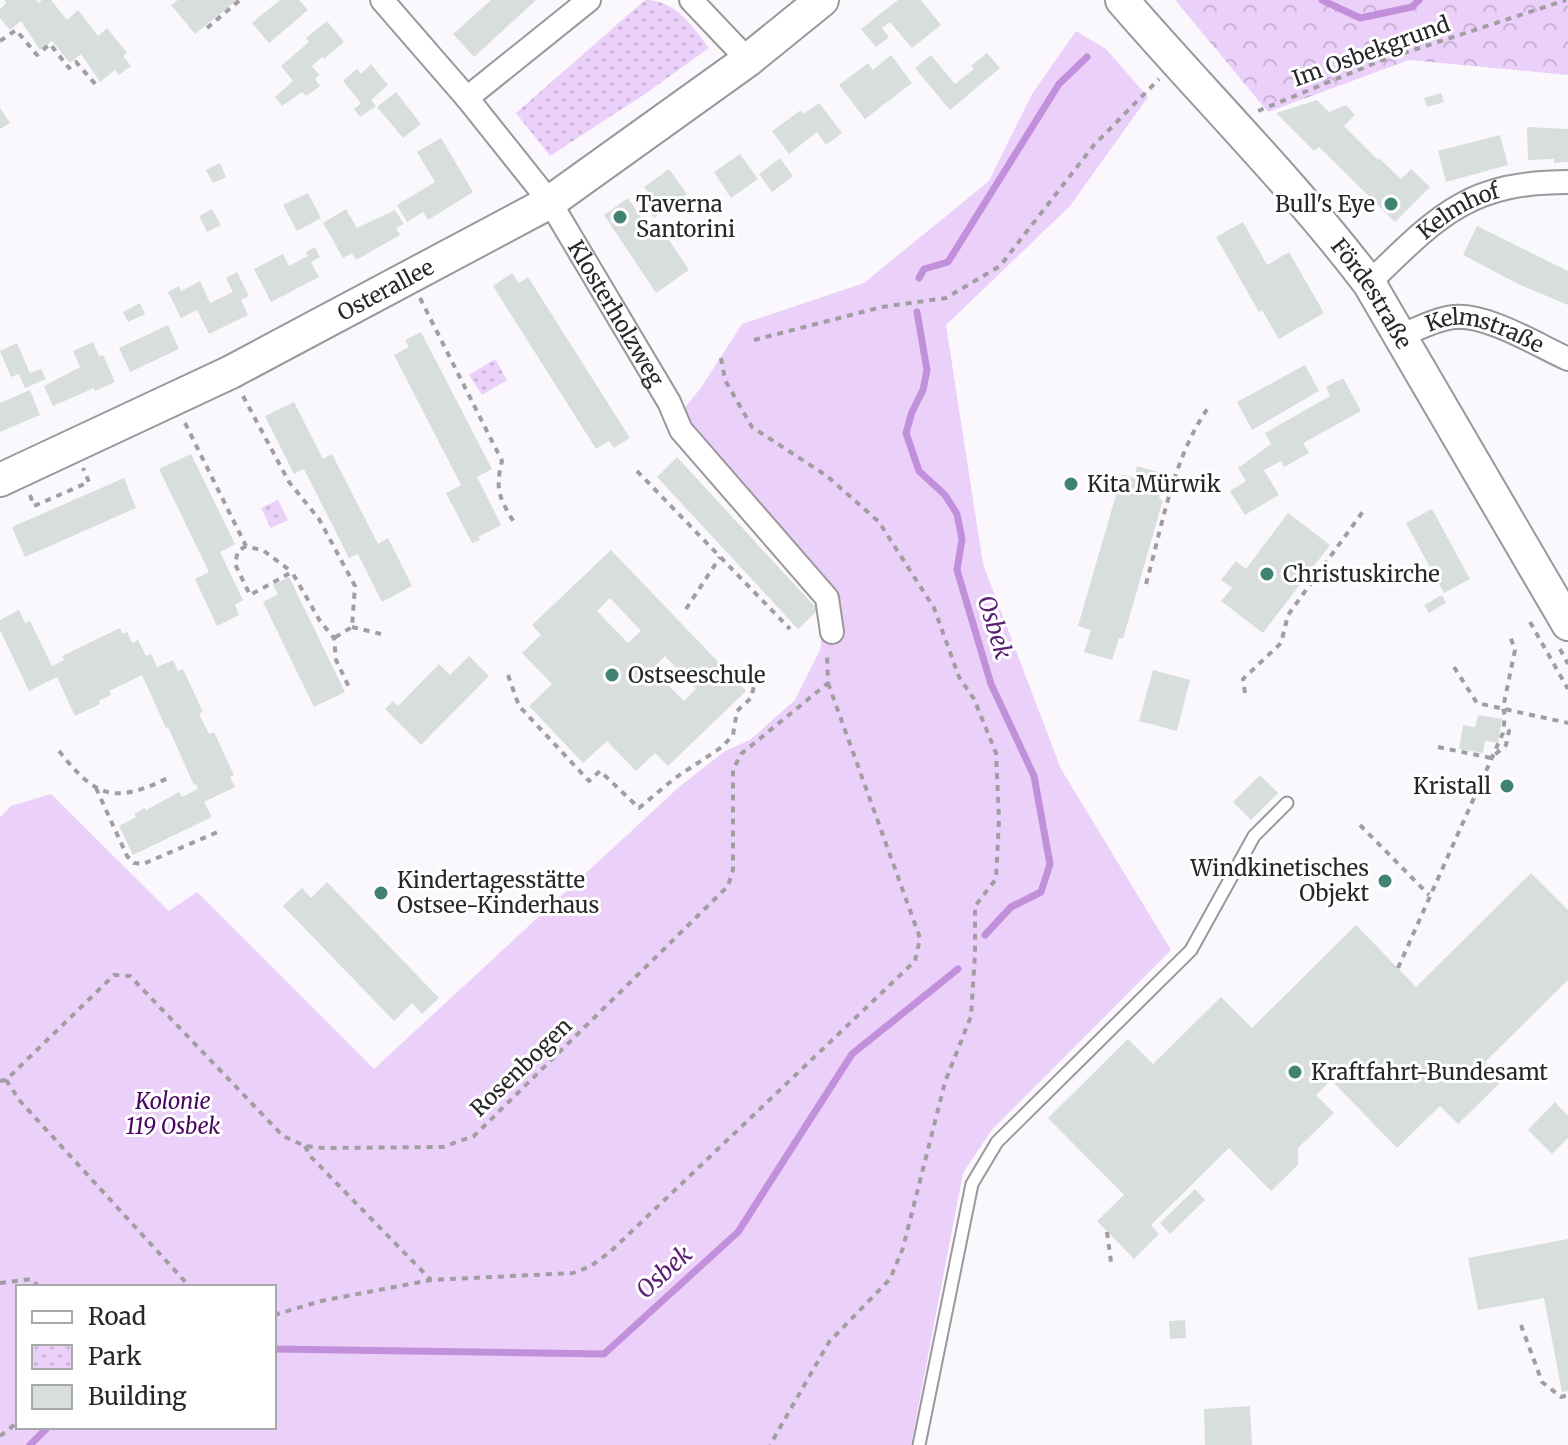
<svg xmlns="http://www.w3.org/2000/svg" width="1568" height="1445" font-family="Merriweather,serif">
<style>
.green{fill:#ebd0f9;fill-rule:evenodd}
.forest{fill:url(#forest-crowns)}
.park{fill:url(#park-dots)}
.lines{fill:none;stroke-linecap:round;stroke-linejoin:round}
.stream{stroke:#c290da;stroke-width:7}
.building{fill:#d7dedc;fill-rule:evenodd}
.lane-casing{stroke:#9b979c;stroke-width:15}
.street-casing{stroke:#9b979c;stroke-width:26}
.secondary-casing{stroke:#9b979c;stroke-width:36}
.path{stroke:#a09ea2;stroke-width:4;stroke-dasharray:6 6;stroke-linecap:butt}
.lane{stroke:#fff;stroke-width:11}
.street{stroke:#fff;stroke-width:22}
.secondary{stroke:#fff;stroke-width:32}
.poi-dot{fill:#418373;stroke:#fff;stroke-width:3}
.labels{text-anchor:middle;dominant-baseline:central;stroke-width:6;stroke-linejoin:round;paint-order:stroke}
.street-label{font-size:22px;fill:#272628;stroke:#fff}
.poi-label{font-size:22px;fill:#272628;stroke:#fff;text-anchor:start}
.park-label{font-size:22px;font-style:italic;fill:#4a0562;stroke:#fff}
.water-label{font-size:24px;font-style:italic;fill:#5d1e76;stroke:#fff}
</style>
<defs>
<pattern id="forest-crowns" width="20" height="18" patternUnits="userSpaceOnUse" patternTransform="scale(2)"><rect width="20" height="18" fill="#ebd0f9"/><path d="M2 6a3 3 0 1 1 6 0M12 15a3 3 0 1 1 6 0" fill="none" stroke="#cab2d5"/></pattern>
<pattern id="park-dots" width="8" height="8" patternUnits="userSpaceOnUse" patternTransform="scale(2)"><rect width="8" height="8" fill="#ebd0f9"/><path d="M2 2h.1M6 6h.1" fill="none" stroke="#cab2d5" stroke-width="1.8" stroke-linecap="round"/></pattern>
</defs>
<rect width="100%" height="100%" fill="#fbf8fd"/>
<!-- green -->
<path class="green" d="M1076 31 1106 49 1148 97 1070 206 946 325 983 564 1061 769 1171 950 991 1131 963 1173 911 1445H0V817L11 806 51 794 169 911 197 892 374 1069 679 787 725 751 750 740 795 700 820 650 826 612 668 428 700 389 742 324 864 283 989 181 1032 94ZM18 1287H274V1427H18Z"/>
<!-- forest -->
<path class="forest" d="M1175 0H1568V75L1409 60 1268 112Z"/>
<!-- park -->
<path class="park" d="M645 0C676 0 692 26 709 48L645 94 550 156 516 113Z
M495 359 507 380 482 395 469 375Z
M278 500 288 520 271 528 261 508Z"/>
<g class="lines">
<!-- stream -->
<path class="stream" d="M1322 0 1360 18 1412 7 1419 0
M919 278 924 269 948 262 1059 84 1087 57
M917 312 927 370 923 390 912 412 906 433 919 471 945 495 957 514 962 539 957 570 991 684 1034 776 1050 864 1041 892 1011 907 985 935
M274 1349 604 1354 738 1232 852 1054 958 969
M30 1445 48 1427"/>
</g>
<!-- building -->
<path class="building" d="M4 0H36L38 3 42 0H51L67 20 78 10 98 36 107 28 127 53 123 56 131 66 119 75 115 70 100 82 81 54 70 63 52 41 40 50 21 21 10 30 0 18V9L6 3Z
M178 0H237L195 34 171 5Z
M280 0H299L308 10 269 43 252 23Z
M491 0H536L474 57 453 34Z
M898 0H921L941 25 912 48 890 22 882 28 889 37 876 47 861 29Z
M327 21 344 42 324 59 322 57 312 66 319 75 315 79 320 86 306 96 302 92 282 106 275 97 293 81 281 66 309 42 306 38Z
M987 53 1000 68 950 110 915 68 931 55 955 84 974 69 971 66Z
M891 55 912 83 865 119 839 85 868 63 873 70Z
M371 64 388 85 371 100 376 106 360 117 354 109 361 103 343 81 357 69 361 74Z
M396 92 421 124 403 138 377 107Z
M1441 93 1444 102 1427 107 1424 98Z
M1317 100 1329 112 1346 105 1355 115 1344 126 1378 160 1379 158 1401 179 1411 169 1430 187 1395 222 1319 147 1314 151 1276 113Z
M819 103 842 133 826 145 817 132 789 154 772 131 801 110 803 114Z
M0 108 10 123 0 129Z
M1527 127 1568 129V162L1554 163V159L1528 160Z
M1500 135 1508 165 1446 182 1438 151Z
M441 138 473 192 428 220 423 212 407 222 397 205 435 182 417 152Z
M740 154 758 179 731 198 714 172Z
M780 158 793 176 772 192 759 174Z
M220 163 226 177 213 183 206 170Z
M669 169 687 194 654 218 640 198 648 192 644 187Z
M308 193 321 218 297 231 283 205Z
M628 198 656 240 665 234 689 270 656 293 604 215Z
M212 209 221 225 207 232 199 216Z
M346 209 357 228 395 210 404 224 396 228 400 235 356 260 352 253 343 258 323 223Z
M1243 222 1267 265 1289 252 1324 313 1279 339 1262 310 1259 312 1216 237Z
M1477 226 1568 271V305L1518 284 1463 255Z
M315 247 320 257 311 262 319 277 271 302 254 269 283 254 289 266 308 256 306 252Z
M237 272 249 296 241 300 248 315 209 334 197 310 181 318 168 292 179 286 181 291 200 281 210 303 233 292 226 278Z
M512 273 519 283 528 277 630 438 614 448 609 441 596 449 493 286Z
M140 303 145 314 128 322 123 312Z
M168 325 179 349 130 372 119 348Z
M421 332 492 469 477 477 501 525 478 537 480 540 472 543 446 493 461 485 394 355 409 347 405 340Z
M93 342 99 356 103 355 115 382 95 391 94 388 53 406 44 386 80 367 73 351Z
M17 343 30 373 41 369 46 379 25 388 19 374 11 377 0 351Z
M1305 365 1319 391 1252 430 1237 402Z
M1343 378 1361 411 1303 443 1309 453 1284 467 1281 461 1264 470 1279 495 1245 515 1230 491 1246 481 1238 468 1271 444 1265 433 1330 396 1326 387Z
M30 390 40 415 0 432V403Z
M294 402 323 459 332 454 378 544 388 538 412 586 382 602 358 554 349 558 304 469 294 474 265 416Z
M191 454 235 544 220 552 243 600 235 605 239 615 217 626 195 579 209 572 159 469Z
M677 457 818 610 798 629 657 477Z
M1137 466 1166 474 1159 499 1163 500 1123 639 1119 638 1112 660 1084 652 1091 630 1078 626 1122 474 1134 478Z
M124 478 136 508 25 557 12 527Z
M1432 509 1470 579 1444 593 1406 523Z
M1288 513 1330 545 1263 633 1221 601 1232 588 1221 580 1236 561 1246 569Z
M611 550 746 691 668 766 655 753 636 771 607 741 583 763 529 706 552 684 522 653 541 635 532 625ZM610 598 641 631 628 643 597 611ZM665 656 696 689 684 701 652 669Z
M289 577 345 692 314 707 263 602 278 594 273 585Z
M1442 595 1446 603 1429 613 1424 605Z
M19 610 25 623 30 621 52 666 64 660 62 656 120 628 123 634 127 632 132 643 138 640 146 656 151 654 157 667 173 660 178 671 183 669 203 712 199 714 209 734 214 732 234 775 230 777 235 787 204 802 212 817 133 855 119 826 136 817 134 814 145 808 146 810 179 792 182 797 198 789 196 784 194 785 168 727 166 728 142 675 109 691 111 695 99 701 100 704 75 716 57 677 29 691 0 630V620Z
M469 656 489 676 421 745 385 709 393 701 398 706 439 664 450 675Z
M1153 670 1190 680 1177 731 1139 721Z
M1478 715 1502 719 1498 743 1485 741 1483 753 1459 749 1463 725 1475 727Z
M1260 775 1278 793 1251 820 1233 802Z
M1531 873 1568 910V980L1485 1062 1503 1080 1458 1124 1440 1106 1397 1148 1331 1080 1316 1095 1334 1113 1298 1148V1165L1271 1191 1229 1148 1151 1225 1159 1234 1134 1259 1097 1221 1124 1195 1048 1118 1128 1039 1153 1064 1221 997 1252 1028 1356 925 1416 987Z
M327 882 439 998 422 1014 412 1003 394 1021 283 906 302 888 311 898Z
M1555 1102 1568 1116V1138L1552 1154 1528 1130Z
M1195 1189 1205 1200 1170 1234 1160 1223Z
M1568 1239V1391L1562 1392 1544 1298 1478 1310 1468 1258Z
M1185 1320 1186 1338 1170 1339 1169 1321Z
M1250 1406 1252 1445H1205L1204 1409Z"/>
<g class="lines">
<!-- lane casing -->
<g class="lane-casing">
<path id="lane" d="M919 1445 972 1184 997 1142 1191 950 1254 836 1287 803"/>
</g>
<!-- street casing -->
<g class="street-casing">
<g id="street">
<path id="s1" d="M382 0 467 98 550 202 669 402 681 430 827 598 832 632"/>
<path d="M691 0 748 60"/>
<path d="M467 98 589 0"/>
<path id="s2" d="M1369 283C1437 217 1467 182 1568 182"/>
<path id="s3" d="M1400 336C1418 329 1435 319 1454 317 1488 314 1537 345 1568 359"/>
</g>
</g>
<!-- secondary casing -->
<g class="secondary-casing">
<g id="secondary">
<path id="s4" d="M1122 0C1204 95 1292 182 1369 283L1568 624"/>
<path id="s5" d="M0 480 231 372 550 202 748 60 822 0"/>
</g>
</g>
<!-- path -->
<path class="path" d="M207 28 240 0
M0 41 16 30 37 55 50 44 69 68 76 62 97 86
M1258 111 1380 61 1566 0
M420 298 502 461C494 492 501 500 516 526
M754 340 882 307 946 298 1000 266 1094 145 1159 79
M721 358 725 380 752 427 827 476 879 522 934 608 959 677 974 699 996 753 999 819 996 879 975 906V954L971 1016 945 1082 903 1248 890 1279 829 1342 770 1445
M243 396 289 482 319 519 355 586 352 627 334 638
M185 423 246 546 264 551 292 572
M637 471 790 629
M30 495 34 506 89 482 83 468
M246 546 238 551 235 564 250 595 292 572 320 621 334 638 336 660 349 687
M1146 584C1163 523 1173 457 1210 405
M686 609 720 557
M1530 622 1568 689
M352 627 381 634
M1560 649 1568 664
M1454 667 1477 703 1568 723
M508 675 519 706 589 781 600 771 639 808 675 778 722 747 733 735 737 711 751 698 755 682
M1245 693 1243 679 1281 643 1288 615 1364 510
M1438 747 1491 758 1506 745 1509 731 1505 727
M59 751C96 798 114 804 168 778
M96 788 127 856 134 863 143 864 220 831
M1360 825 1429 895
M1398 968 1503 733 1505 716 1503 708 1515 650 1509 633
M6 1080 20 1101 190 1287
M0 1081 6 1080 114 975 130 976 283 1136 305 1146 324 1148 443 1147 474 1136 728 886 733 870V770L741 754 828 683 827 653
M305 1146 310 1156 431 1280
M1107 1232 1111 1262
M0 1283 31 1279 39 1287
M274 1315 321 1301 431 1280 573 1273 591 1266 610 1252 915 961 920 938 828 683
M1521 1325 1542 1382 1561 1397 1568 1395
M0 1436 18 1422"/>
<!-- lane -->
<use href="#lane" class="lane"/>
<!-- street -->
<use href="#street" class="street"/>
<!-- secondary -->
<use href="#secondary" class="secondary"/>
</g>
<!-- markers -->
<g class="poi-dot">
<circle cx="1391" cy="204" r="8"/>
<circle cx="620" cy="217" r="8"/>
<circle cx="1071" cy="484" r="8"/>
<circle cx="1267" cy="574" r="8"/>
<circle cx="612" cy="675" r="8"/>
<circle cx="1507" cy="786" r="8"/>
<circle cx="1385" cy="881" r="8"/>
<circle cx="381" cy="893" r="8"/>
<circle cx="1295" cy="1072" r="8"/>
</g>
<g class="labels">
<!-- street labels -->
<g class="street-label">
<text transform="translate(1371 51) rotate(-20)">Im Osbekgrund</text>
<text stroke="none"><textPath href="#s2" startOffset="116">Kelmhof</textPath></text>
<text stroke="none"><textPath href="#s5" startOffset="430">Osterallee</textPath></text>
<text stroke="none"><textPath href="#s4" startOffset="386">Fördestraße</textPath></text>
<text stroke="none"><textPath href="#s1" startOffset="392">Klosterholzweg</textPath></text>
<text stroke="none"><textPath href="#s3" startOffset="90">Kelmstraße</textPath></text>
<text transform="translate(521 1067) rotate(-44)">Rosenbogen</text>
</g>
<!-- poi labels -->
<g class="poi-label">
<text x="636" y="204">Taverna<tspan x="636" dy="25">Santorini</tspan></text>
<text x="1375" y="204" text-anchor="end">Bull's Eye</text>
<text x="1087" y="484">Kita Mürwik</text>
<text x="1283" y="574">Christuskirche</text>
<text x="628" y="675">Ostseeschule</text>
<text x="1491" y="786" text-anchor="end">Kristall</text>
<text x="1369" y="868" text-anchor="end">Windkinetisches<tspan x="1369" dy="25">Objekt</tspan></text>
<text x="397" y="880">Kindertagesstätte<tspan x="397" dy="25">Ostsee-Kinderhaus</tspan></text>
<text x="1311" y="1072">Kraftfahrt-Bundesamt</text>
</g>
<!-- park labels -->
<g class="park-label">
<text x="173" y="1101">Kolonie<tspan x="173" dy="25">119 Osbek</tspan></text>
</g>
<!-- water labels -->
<g class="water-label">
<text transform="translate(995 627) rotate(73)">Osbek</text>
<text transform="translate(664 1272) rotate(-42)">Osbek</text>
</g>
</g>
<!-- legend -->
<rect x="16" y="1285" width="260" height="144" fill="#ffffff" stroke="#a9a8a9" stroke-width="2"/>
<rect x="32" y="1311" width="40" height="12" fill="#ffffff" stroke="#a9a8a9" stroke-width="2"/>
<text x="88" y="1325" font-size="24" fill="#272628">Road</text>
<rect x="32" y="1345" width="40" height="24" fill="url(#park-dots)" stroke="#a9a8a9" stroke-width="2"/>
<text x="88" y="1365" font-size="24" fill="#272628">Park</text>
<rect x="32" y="1385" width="40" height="24" fill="#d7dedc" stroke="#a9a8a9" stroke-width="2"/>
<text x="88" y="1405" font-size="24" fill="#272628">Building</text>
</svg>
